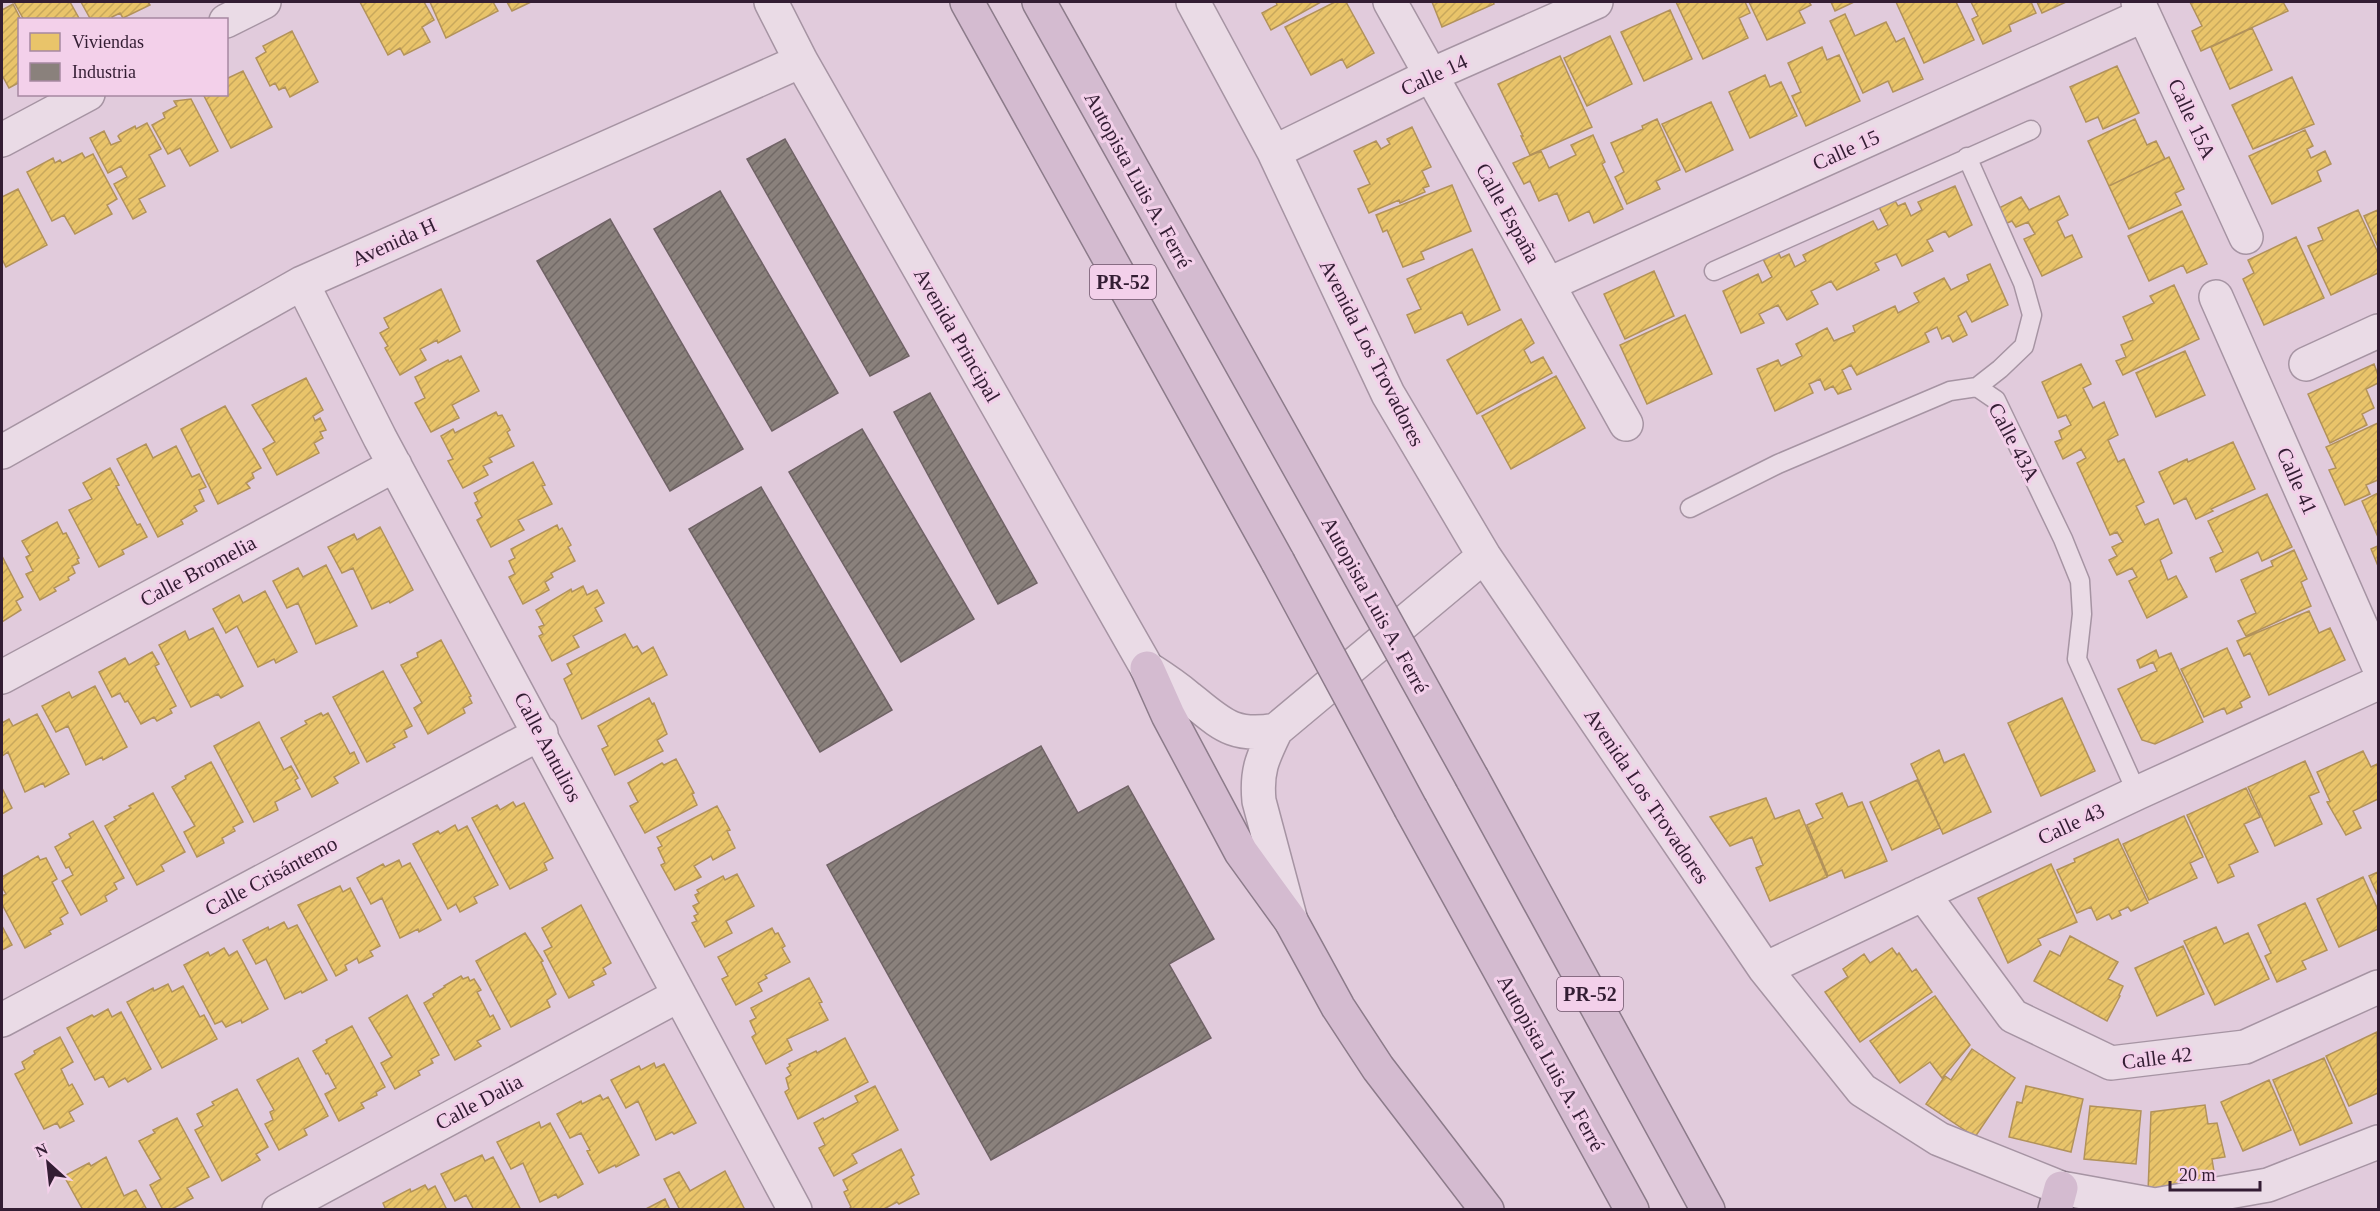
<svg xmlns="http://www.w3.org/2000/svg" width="2380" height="1211" font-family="Georgia,serif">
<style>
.homes{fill:url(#homes-hatch);stroke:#b2925a;stroke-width:1.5}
.industry{fill:url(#industry-hatch);stroke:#706366;stroke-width:1.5}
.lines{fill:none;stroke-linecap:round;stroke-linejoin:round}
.service-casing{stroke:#a694a3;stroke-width:21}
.minor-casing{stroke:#a694a3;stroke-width:36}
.motorway-casing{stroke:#8c7b8a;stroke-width:36}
.service{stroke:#eadbe6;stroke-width:18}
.minor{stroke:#eadbe6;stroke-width:33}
.motorway{stroke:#d4bbd0;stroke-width:33}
.motorway-bridge-casing{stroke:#8c7b8a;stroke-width:36;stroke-linecap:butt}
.motorway-bridge{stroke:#d4bbd0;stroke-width:33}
.labels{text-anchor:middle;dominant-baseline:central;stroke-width:6;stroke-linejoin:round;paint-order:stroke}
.shield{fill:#f3d0ea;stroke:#6d536a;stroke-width:1.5}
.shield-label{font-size:20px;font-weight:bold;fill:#331d33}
.street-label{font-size:21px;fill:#331d33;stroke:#f3d0ea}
</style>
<defs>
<pattern id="homes-hatch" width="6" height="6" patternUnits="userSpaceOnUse" patternTransform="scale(1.5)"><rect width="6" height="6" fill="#e9c46a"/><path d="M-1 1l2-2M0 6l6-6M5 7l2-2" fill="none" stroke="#c8a85c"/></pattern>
<pattern id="industry-hatch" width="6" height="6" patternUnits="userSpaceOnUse" patternTransform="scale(1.5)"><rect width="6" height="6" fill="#8a817c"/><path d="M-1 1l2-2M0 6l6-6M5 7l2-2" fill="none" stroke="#716966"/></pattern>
</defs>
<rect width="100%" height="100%" fill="#e1cbdc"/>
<!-- homes -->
<path class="homes" d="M14 2H70L80 20H24Z
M81 2H148L150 5 123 18 120 13 112 17 113 20H91Z
M360 2H424L434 20 422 27 430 42 404 55 400 48 388 55Z
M430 2H493L498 11 446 38Z
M507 2H531L512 11Z
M1276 2H1321L1271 30 1262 13 1277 5Z
M1335 2H1346L1374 53 1347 68 1342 59 1311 75 1285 27Z
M1432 2H1493L1494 4 1442 27Z
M1676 2H1745L1750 13 1739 18 1748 38 1703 59Z
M1749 2H1809L1811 5 1799 11 1805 23 1767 40Z
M1831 2H1854L1835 11Z
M1896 2H1956L1974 40 1924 63Z
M1971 2H2031L2036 13 2009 25 2011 31 1983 44 1972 19 1978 16Z
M2037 2H2066L2042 13Z
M2190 2H2283L2288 11 2201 51 2192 31 2202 26Z
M13 4 21 20 20 82 9 88 2 75V10Z
M1670 10 1692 59 1644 81 1621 32Z
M1845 14 1855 36 1886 22 1896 42 1904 38 1923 79 1893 92 1888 81 1863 93 1830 21Z
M2252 28 2272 70 2230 89 2211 47Z
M292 31 318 82 290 97 285 87 279 90 275 83 270 86 256 58 266 52 263 46Z
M1610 36 1632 84 1587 106 1564 58Z
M1822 47 1827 60 1839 55 1860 101 1806 126 1792 96 1801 92 1788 63Z
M1560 56 1592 127 1530 155 1521 136H1523L1498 84Z
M2117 66 2139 113 2103 129 2098 117 2086 122 2070 87Z
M243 71 272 127 231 148 203 94H226V79Z
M1765 75 1770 87 1781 82 1797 116 1750 138 1729 92Z
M2292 77 2314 124 2253 149 2232 105Z
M191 99 218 151 190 166 180 148 168 154 152 125 165 118 163 113 177 106 174 101Z
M1711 102 1733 150 1686 172 1662 124Z
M1657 119 1680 170 1656 181 1660 189 1627 204 1615 177 1624 172 1611 143 1643 129 1642 126Z
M2135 119 2147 145 2156 141 2165 159 2109 186 2088 141Z
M147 123 161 149 149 155 165 186 139 199 146 212 133 219 114 184 127 177 121 166 108 173 90 138 104 131 111 145 121 141 118 136 120 134 135 126 136 129Z
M1412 127 1431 167 1422 171 1429 186 1423 188 1425 192 1400 203 1399 200 1369 213 1358 189 1370 184 1354 151 1376 141 1381 149 1390 144 1387 139Z
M2305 130 2313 146 2307 149 2311 158 2325 151 2331 164 2317 171 2321 181 2272 204 2249 156Z
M1593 135 1605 162 1602 164 1623 209 1594 223 1589 211 1569 221 1557 193 1539 201 1530 181 1524 184 1513 163 1541 151 1549 168 1576 155 1571 145Z
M82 153 85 158 93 154 117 199 107 205 112 214 75 234 64 215 52 221 27 172 53 158 55 163 60 160 62 163Z
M2169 157 2184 189 2175 193 2181 205 2129 229 2109 186Z
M1452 185 1471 231 1421 252 1424 259 1403 267 1387 230 1383 232 1376 215Z
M1955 186 1972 225 1949 237 1945 231 1927 240 1933 251 1902 266 1896 254 1875 263 1879 270 1837 290 1831 281 1811 291 1818 304 1787 320 1778 305 1759 314 1764 323 1741 333 1723 291 1758 274 1762 283 1772 277 1763 259 1778 252 1781 258 1789 254 1795 267 1806 261 1803 255 1873 221 1878 230 1888 225 1879 207 1894 199 1898 206 1905 203 1911 216 1922 210 1918 202Z
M18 189 47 245 6 267 2 259V197Z
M2059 196 2068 215 2057 221 2065 238 2072 235 2082 257 2042 276 2024 239 2035 234 2028 222 2016 227 2012 221 2007 223 1999 208 2021 197 2029 210Z
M2358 210 2378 253V273L2331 295 2308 246 2323 240 2318 228Z
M2378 210V247L2364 216Z
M2182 211 2207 264 2187 273 2183 265 2149 281 2128 236Z
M2296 237 2324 298 2264 325 2243 279 2254 273 2248 260Z
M1472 249 1500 310 1468 325 1462 312 1415 333 1407 315 1421 309 1407 279Z
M1990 264 2008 305 1972 322 1966 311 1958 316 1967 335 1953 342 1949 335 1942 339 1937 327 1925 333 1929 342 1857 375 1851 365 1842 370 1851 389 1838 394 1833 386 1825 390 1820 379 1809 384 1813 393 1775 411 1757 369 1778 360 1781 366 1802 356 1796 344 1827 328 1834 341 1855 332 1853 326 1895 306 1898 313 1919 302 1914 293 1944 278 1951 290 1969 281 1967 275Z
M1654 271 1674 316 1625 339 1604 294Z
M2174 285 2199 339 2123 375 2116 361 2126 357 2121 345 2133 340 2123 317 2154 303 2150 296Z
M441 289 460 331 438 343 437 340 420 349 426 360 400 375 385 348 388 346 380 333 389 328 384 318Z
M1685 315 1712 374 1647 404 1620 345Z
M1521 319 1534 343 1524 350 1531 363 1543 357 1552 373 1477 414 1447 360Z
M2185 351 2205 395 2156 417 2136 373Z
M461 356 479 391 452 405 459 418 431 432 415 403 425 398 415 377 448 360 449 362Z
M2081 364 2091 384 2083 388 2093 408 2104 402 2118 435 2108 440 2118 462 2124 459 2144 502 2136 506 2145 525 2158 519 2172 553 2160 560 2168 580 2176 576 2187 597 2147 618 2129 581 2137 577 2132 568 2117 575 2109 560 2117 556 2112 547 2123 542 2117 532 2110 535 2077 463 2086 458 2081 449 2063 459 2055 442 2062 439 2059 431 2071 425 2066 415 2058 418 2042 382Z
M2374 364 2378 375V383L2366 389 2374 408 2362 414 2367 425 2330 443 2308 394Z
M1556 376 1585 428 1511 469 1482 416Z
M306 378 323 410 313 416 315 421 320 418 326 430 320 432 323 438 314 443 319 453 277 475 263 449 275 442 252 405Z
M225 406 261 468 252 473 254 478 246 483 250 488 218 504 181 429Z
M496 412 498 416 502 415 510 430 507 432 514 446 489 458 492 462 483 466 488 475 463 488 448 461 453 459 441 436 453 429 455 433Z
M2378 423V480L2366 485 2370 494 2345 505 2329 470 2336 468 2326 447Z
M2233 442 2255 489 2211 509 2213 511 2196 519 2186 498 2174 504 2159 472 2187 459 2188 462Z
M146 444 153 458 176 446 192 477 199 474 206 487 199 490 204 501 194 506 197 511 181 520 183 524 158 537 117 459Z
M533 462 545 485 542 486 552 504 518 520 524 530 491 547 477 520 482 517 475 503 478 501 474 493Z
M110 468 119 485 116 486 137 525 140 524 147 537 122 550 124 554 99 567 69 510 92 499 83 483Z
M2378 493V537L2362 501Z
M2267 494 2292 547 2262 561 2258 552 2216 572 2210 558 2223 552 2208 521Z
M57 522 63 534 66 533 79 558 77 559 79 563 72 566 75 573 68 577 69 580 54 588 56 591 40 600 26 574 33 571 26 557 30 555 22 541Z
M557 525 559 530 562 528 571 545 568 547 575 561 551 573 553 577 545 582 549 590 523 604 509 577 515 574 509 561 515 558 511 549Z
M380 527 413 590 390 603 389 601 372 609 353 568 342 573 328 547 354 534 357 540Z
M2378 546V566L2371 549Z
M2294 550 2307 579 2301 582 2311 606 2246 636 2238 621 2256 613 2241 580 2273 566 2271 561Z
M2 556 23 597 16 601 21 610 2 622Z
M326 565 357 626 316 644 298 603 287 608 273 581 298 568 303 577Z
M583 586 587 595 597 590 604 603 595 608 602 621 573 636 579 647 552 661 539 636 543 634 539 627 544 625 536 610 571 589 572 592Z
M265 591 297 652 276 663 274 659 258 667 237 626 226 633 213 609 239 595 243 603Z
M2309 611 2319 633 2330 628 2345 660 2269 695 2250 653 2244 656 2237 641Z
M213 628 243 686 221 698 218 694 191 707 159 645 185 631 189 640Z
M625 634 633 648 637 646 642 654 653 647 667 675 582 719 564 679 572 674 567 664Z
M441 640 471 696 469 697 472 703 463 708 465 713 428 734 414 708 422 703 401 665 418 657 417 653Z
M2227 648 2250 697 2240 702 2242 707 2227 714 2224 708 2204 717 2181 669Z
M2156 650 2159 658 2171 653 2203 722 2155 744 2142 740 2118 689 2157 671 2153 662 2140 668 2137 660Z
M152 652 159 664 155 666 176 706 170 709 172 713 157 721 154 717 141 724 128 701 125 702 120 693 112 697 99 672 125 658 129 665Z
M383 671 412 726 404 730 407 737 393 744 395 747 367 762 333 697Z
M95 686 127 747 103 760 102 757 86 765 68 726 56 732 42 706 69 692 72 698Z
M649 698 652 704 654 703 667 734 657 740 663 751 615 775 602 749 608 746 598 726Z
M2062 698 2095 771 2041 796 2008 723Z
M321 713 323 716 328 713 350 754 354 752 359 763 334 777 338 783 312 797 281 738 307 724 305 721Z
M37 714 69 774 45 787 43 783 25 792 8 752 2 756V723L9 719 13 726Z
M259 722 284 770 291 766 298 778 295 780 300 789 275 802 278 810 254 822 214 746Z
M1939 750 1944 763 1964 754 1991 812 1943 834 1911 764Z
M2363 751 2371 767 2377 764 2378 768V799L2353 811 2361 828 2346 835 2327 802 2330 801 2317 772Z
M676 759 694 793 692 794 697 805 645 833 630 806 638 802 628 783 662 763 664 765Z
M2305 761 2319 792 2309 796 2322 824 2275 846 2248 787Z
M211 762 243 822 233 827 235 831 222 838 224 843 197 857 184 832 195 826 172 787 186 779 185 776Z
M1917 780 1940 828 1892 850 1870 802Z
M2 788 12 808 2 814Z
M2246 788 2260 817 2244 824 2258 852 2229 865 2234 876 2218 883 2187 815Z
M153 793 185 852 161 865 164 871 137 885 105 826 116 820 114 817 131 808 129 806Z
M1842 793 1848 807 1862 802 1887 861 1845 878 1842 870 1828 876 1807 825 1823 818 1816 804Z
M1766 798 1775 819 1799 810 1827 877 1770 901 1756 868 1763 865 1752 837 1730 846 1710 817Z
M513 802 516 807 524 803 553 858 544 863 547 870 510 889 472 818 497 805 500 810Z
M717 806 730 830 727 831 735 848 713 860 711 856 694 866 701 877 675 890 661 865 665 863 658 848 662 846 657 837Z
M2184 816 2203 857 2190 863 2197 878 2149 900 2123 844Z
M93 821 124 878 114 883 117 889 105 896 107 901 81 915 62 881 73 875 69 867 66 868 55 847 71 838 69 834Z
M455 825 458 831 467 826 498 885 474 897 477 903 460 912 456 904 448 909 413 844 438 831 440 834Z
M2118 839 2148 903 2131 911 2128 907 2119 911 2121 915 2112 919 2109 914 2097 920 2091 907 2077 913 2057 870 2075 862 2074 859Z
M38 856 40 860 46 858 57 879 52 882 68 913 60 918 63 924 49 931 51 934 25 948 2 904V896L6 894 2 887V877Z
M399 860 402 867 410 863 441 920 419 932 418 929 400 938 382 898 371 904 357 878 383 864 385 867Z
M2051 864 2077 922 2038 939 2041 945 2008 963 1978 898Z
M2378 872V896L2369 876Z
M737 874 754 906 726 921 732 933 705 947 692 923 697 921 694 916 698 914 693 906 699 903 695 895 699 893 697 890 723 876 725 880Z
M2363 877 2378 910V929L2339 947 2317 899Z
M340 886 343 892 350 888 380 946 370 951 373 956 359 963 357 958 345 965 347 970 336 976 298 905Z
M2305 903 2327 950 2302 961 2306 969 2277 982 2265 956 2271 953 2258 925Z
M581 905 611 963 603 968 606 974 592 981 594 985 569 998 544 951 552 947 542 928Z
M284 922 288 929 297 925 327 980 302 993 301 991 285 999 266 959 256 964 243 940 268 927 269 930Z
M2 926 12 945 2 950Z
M2216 927 2224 944 2248 933 2269 979 2215 1005 2184 941Z
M772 928 775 934 778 933 785 946 782 948 790 962 765 975 767 978 758 983 762 991 736 1005 722 979 728 976 718 957Z
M525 933 543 961 541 962 556 994 547 1000 550 1007 511 1027 476 961Z
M2070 936 2118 962 2108 979 2123 986 2119 995 2120 996 2107 1021 2034 981 2050 951 2060 956Z
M2183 946 2204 994 2157 1016 2135 968Z
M224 948 229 956 237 951 268 1009 242 1023 241 1020 226 1027 222 1021 215 1024 184 965 208 952 210 956Z
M1892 948 1897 955 1899 953 1912 972 1916 969 1932 992 1860 1042 1825 992 1848 977 1843 969 1864 954 1870 963Z
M461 976 463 979 468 977 470 981 474 979 481 990 477 992 490 1017 493 1015 500 1029 477 1041 481 1046 455 1060 424 1003 434 997 433 994 445 987 444 986Z
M809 978 822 1002 819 1003 828 1020 787 1039 792 1050 766 1064 752 1037 756 1034 750 1021 756 1018 751 1008Z
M168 984 172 992 183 986 200 1017 204 1015 217 1039 162 1068 127 1002 153 988 154 991Z
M407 995 439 1055 431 1059 433 1063 418 1071 420 1075 395 1089 381 1063 392 1057 369 1018Z
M1935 996 1970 1045 1942 1078 1930 1062 1900 1083 1870 1041Z
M108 1009 112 1017 121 1012 151 1069 128 1082 125 1078 109 1087 103 1076 95 1080 67 1028 92 1015 94 1017Z
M352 1026 385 1087 376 1092 377 1095 361 1103 364 1108 339 1121 325 1094 336 1088 328 1073 326 1074 313 1051 327 1043 326 1040Z
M2377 1032 2378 1093 2349 1106 2326 1056Z
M60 1037 73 1062 61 1069 69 1086 72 1084 83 1104 69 1112 74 1121 60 1128 57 1123 44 1129 15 1074 25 1069 22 1062 35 1054 34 1051Z
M845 1038 868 1082 798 1119 785 1092 789 1089 786 1078 791 1075 787 1068 790 1066 789 1064 816 1051 817 1053Z
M1972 1049 2015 1078 1975 1137 1926 1104 1945 1076 1951 1080Z
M298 1058 328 1116 304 1129 307 1135 279 1150 265 1124 273 1120 270 1112 274 1110 257 1080Z
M2324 1058 2352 1123 2300 1145 2273 1080Z
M654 1063 656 1068 664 1064 696 1123 674 1134 672 1132 656 1140 638 1101 626 1108 611 1080 639 1066 641 1070Z
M2269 1080 2291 1130 2243 1151 2221 1102Z
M875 1086 898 1130 852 1154 857 1163 834 1176 819 1148 825 1145 814 1123 823 1118 824 1120 858 1102 855 1096Z
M2026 1086 2083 1099 2071 1152 2009 1137 2017 1102 2022 1103Z
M237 1089 268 1147 256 1154 260 1160 222 1181 195 1130 203 1126 197 1114 214 1105 212 1102Z
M600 1095 603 1100 608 1097 639 1155 616 1167 615 1165 599 1173 587 1151 590 1150 581 1133 570 1138 557 1114 581 1101 582 1104Z
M2205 1105 2208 1124 2217 1123 2225 1157 2212 1159 2216 1184 2148 1192 2151 1112Z
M2090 1106 2141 1111 2136 1164 2084 1159Z
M177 1118 209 1177 187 1188 193 1198 170 1210H163L150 1185 161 1179 139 1141 155 1133 153 1130Z
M539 1122 541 1128 550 1123 583 1184 558 1198 556 1194 540 1202 523 1163 511 1169 497 1142Z
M901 1149 914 1175 911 1177 919 1194 899 1204 897 1202 882 1210H848L851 1207 844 1192 848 1190 843 1180Z
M482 1155 485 1161 493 1157 521 1210H474L466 1195 455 1201 441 1174Z
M106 1157 124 1196 136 1190 147 1210H83L64 1176 89 1163 91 1166Z
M725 1171 745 1210H680L664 1179 679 1172 690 1191Z
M425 1185 428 1190 435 1186 447 1210H386L383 1203 410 1189 411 1192Z
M665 1199 670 1210H644Z"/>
<!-- industry -->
<path class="industry" d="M785 139 909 356 870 376 747 159Z
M720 191 838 393 772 431 654 229Z
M610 219 743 449 670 491 537 261Z
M930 393 1037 583 998 604 894 412Z
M862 429 974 619 901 662 789 472Z
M761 487 892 710 820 752 689 529Z
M1041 746 1078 813 1128 786 1214 939 1169 964 1211 1038 991 1160 827 865Z"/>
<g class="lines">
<!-- service casing -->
<g class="service-casing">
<path id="service" d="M1967 157 2023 283 2032 315 2024 346 2000 369 1977 387
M1714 271 2031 130
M1690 508 1778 464 1950 391 1977 387 1996 400 2063 539 2080 581 2082 614 2077 659 2137 793"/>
</g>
<!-- minor casing -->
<g class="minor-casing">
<path id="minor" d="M771 2 801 61 1147 668C1161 677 1176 687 1189 698 1221 723 1232 738 1276 730
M1193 2 1274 152 1388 394 1484 556 1765 969 1862 1090 1939 1139 2061 1188 2155 1205 2268 1185 2378 1142
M1390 2 1626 424
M2138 2 2246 237
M226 21 264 2
M2 140 88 94
M1274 152 1431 75 1596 2
M302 283 380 438 795 1210
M1549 284 2144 15
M2216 297 2378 665
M2306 364 2378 331
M2 452 302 283 801 61
M2 677 395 465
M1923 894 2013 1016 2111 1063 2245 1047 2378 987
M1291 921 1259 801C1256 770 1263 757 1276 730L1484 556
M1765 969 2137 793 2378 683
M2 1020 541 733
M279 1210 679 995"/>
</g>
<!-- motorway casing -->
<g class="motorway-casing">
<path id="motorway" d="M967 2 1278 562
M1039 2 1335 531
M1147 668 1168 715 1241 852 1291 921 1338 1007 1378 1068 1487 1210
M1472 778 1708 1210
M1411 809 1632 1210
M2055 1210 2061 1188"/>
</g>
<!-- service -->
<use href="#service" class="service"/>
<!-- minor -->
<use href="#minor" class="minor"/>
<!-- motorway -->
<use href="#motorway" class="motorway"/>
<!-- motorway-bridge casing -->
<g class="motorway-bridge-casing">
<path id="motorway-bridge" d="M1335 531 1472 778
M1278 562 1411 809"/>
</g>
<!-- motorway-bridge -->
<use href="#motorway-bridge" class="motorway-bridge"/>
</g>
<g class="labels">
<!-- shield labels -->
<g class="shield">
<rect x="1090" y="265" width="66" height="34" rx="4.5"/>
<rect x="1557" y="977" width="66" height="34" rx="4.5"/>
</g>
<g class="shield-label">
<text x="1123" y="282">PR-52</text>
<text x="1590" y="994">PR-52</text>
</g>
<!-- street labels -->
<g class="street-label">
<text transform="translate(1434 75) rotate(-25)">Calle 14</text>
<text transform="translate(2192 119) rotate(65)">Calle 15A</text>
<text transform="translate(1846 150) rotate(-24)">Calle 15</text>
<text transform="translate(1138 180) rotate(61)">Autopista Luis A. Ferré</text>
<text transform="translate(1508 213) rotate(61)">Calle España</text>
<text transform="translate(394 242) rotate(-24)">Avenida H</text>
<text transform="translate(957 335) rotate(60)">Avenida Principal</text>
<text transform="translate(1372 353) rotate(63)">Avenida Los Trovadores</text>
<text transform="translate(2014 442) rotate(62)">Calle 43A</text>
<text transform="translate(2297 481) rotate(66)">Calle 41</text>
<text transform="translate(198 571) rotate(-28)">Calle Bromelia</text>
<text transform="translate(1375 605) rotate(61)">Autopista Luis A. Ferré</text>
<text transform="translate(548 747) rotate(62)">Calle Antulios</text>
<text transform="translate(1647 796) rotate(56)">Avenida Los Trovadores</text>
<text transform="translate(2071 824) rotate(-25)">Calle 43</text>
<text transform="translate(271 876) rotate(-28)">Calle Crisántemo</text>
<text transform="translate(2157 1058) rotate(-7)">Calle 42</text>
<text transform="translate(1551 1063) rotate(61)">Autopista Luis A. Ferré</text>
<text transform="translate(479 1102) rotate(-28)">Calle Dalia</text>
</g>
</g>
<!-- border -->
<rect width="2380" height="1211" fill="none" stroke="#331d33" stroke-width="6"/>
<!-- legend -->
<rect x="18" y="18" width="210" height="78" fill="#f3d0ea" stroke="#a688a1" stroke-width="1.5"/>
<rect x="30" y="33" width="30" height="18" fill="#e9c46a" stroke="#a688a1" stroke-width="1.5"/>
<text x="72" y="48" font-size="18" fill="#331d33">Viviendas</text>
<rect x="30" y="63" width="30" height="18" fill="#8a817c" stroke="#a688a1" stroke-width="1.5"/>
<text x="72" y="78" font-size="18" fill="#331d33">Industria</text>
<!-- north arrow -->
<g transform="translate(48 1163) rotate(333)" stroke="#f3d0ea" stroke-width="4.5" paint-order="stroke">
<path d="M0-4.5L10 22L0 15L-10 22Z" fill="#331d33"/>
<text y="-9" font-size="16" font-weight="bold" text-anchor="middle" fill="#331d33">N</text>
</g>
<!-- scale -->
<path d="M2170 1181v9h90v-9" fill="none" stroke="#331d33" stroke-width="3"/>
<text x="2179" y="1181" font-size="18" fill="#331d33" stroke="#f3d0ea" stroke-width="4.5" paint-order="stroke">20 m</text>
</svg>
